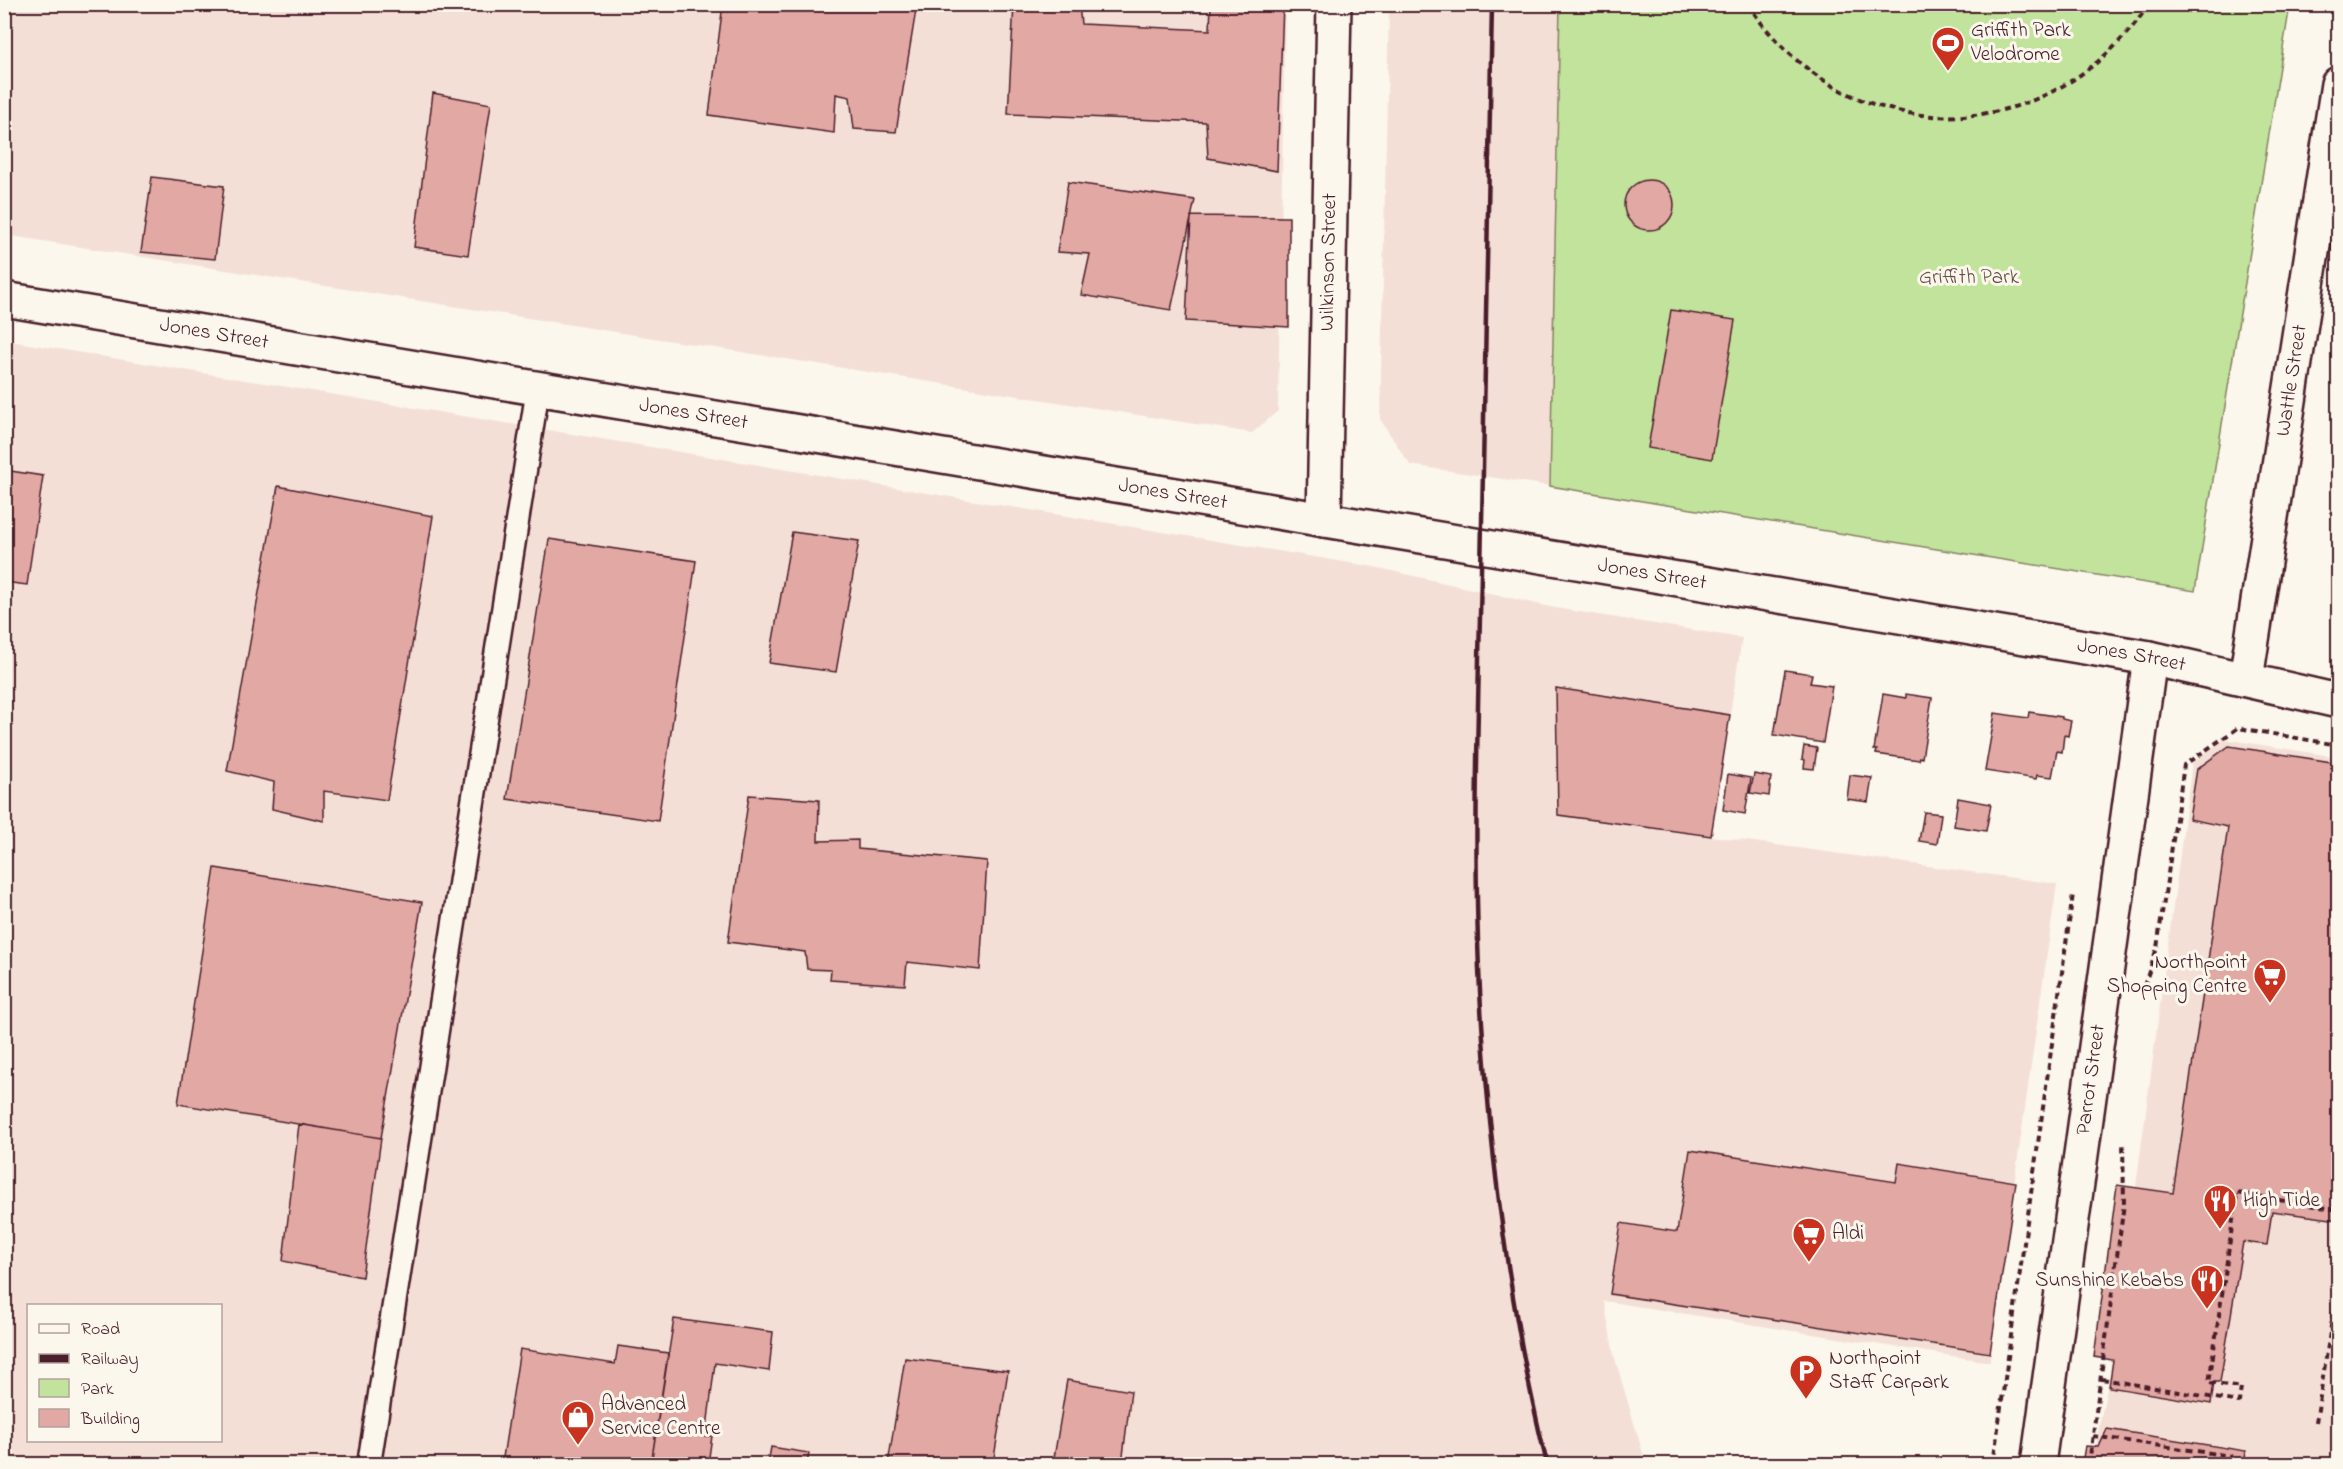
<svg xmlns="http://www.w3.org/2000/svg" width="2343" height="1469" font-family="'Indie Flower',sans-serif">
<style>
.built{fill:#f4dfd6;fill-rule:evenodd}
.green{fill:#c2e39c;stroke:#868164;stroke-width:1.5}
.building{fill:#e2a8a3;stroke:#4a1f2b;stroke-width:1.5}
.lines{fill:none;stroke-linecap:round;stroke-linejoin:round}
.lane-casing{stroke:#4a1f2b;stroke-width:27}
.street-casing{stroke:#4a1f2b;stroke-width:38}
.path{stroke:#4a1f2b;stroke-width:4;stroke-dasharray:6 4.5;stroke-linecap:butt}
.lane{stroke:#fbf7ec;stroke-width:22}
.street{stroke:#fbf7ec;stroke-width:33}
.rail{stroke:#4a1f2b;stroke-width:4.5}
.labels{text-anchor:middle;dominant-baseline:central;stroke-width:6;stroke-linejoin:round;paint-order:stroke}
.poi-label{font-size:21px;fill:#4a1f2b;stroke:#fbf7ec;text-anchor:start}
.street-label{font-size:21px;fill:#4a1f2b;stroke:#fbf7ec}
.park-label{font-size:21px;fill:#685047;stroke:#fbf7ec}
</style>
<rect width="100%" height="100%" fill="#fbf7ec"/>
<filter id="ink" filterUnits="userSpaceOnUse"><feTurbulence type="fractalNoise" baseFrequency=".0167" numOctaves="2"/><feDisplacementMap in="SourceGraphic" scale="12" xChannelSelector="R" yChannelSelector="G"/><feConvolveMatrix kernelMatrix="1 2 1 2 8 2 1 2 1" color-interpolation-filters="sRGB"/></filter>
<g filter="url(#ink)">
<!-- built -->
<path class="built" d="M4 5H1285L1278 411 1252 433 5 235Z
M1389 5H1560L1550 486 1410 465 1380 419Z
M4 340 1374 567 1555 608 1742 638 1711 836 2057 884 1990 1353V1362L1604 1301 1614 1355 1646 1464H5ZM28 1306H220V1440H28Z
M2224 739 2338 757V1464H2094L2099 1426 2113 1360 2192 763Z"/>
<!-- green -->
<path class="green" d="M1560 5H2290L2195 591 1550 486Z"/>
<!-- building -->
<path class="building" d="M723 4H917L896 132 854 129 850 97 836 94 834 133 709 115Z
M1014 4H1079L1081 24 1210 30 1211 4H1283L1277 171 1208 158 1206 122 1008 114Z
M433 93 491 104 468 255 414 247Z
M152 177 224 186 215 259 141 252Z
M1624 205a25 25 0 1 1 50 0a25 25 0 1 1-50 0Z
M1068 182 1195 200 1171 310 1081 295 1090 254 1057 252Z
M1191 216 1289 217V327L1186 321Z
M1671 310 1735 320 1712 459 1648 448Z
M4 470 43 476 27 585 4 582Z
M278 486 433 516 387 800 324 791V821L272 809 274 782 227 771Z
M792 532 859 541 836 672 769 663Z
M549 539 696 561 658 821 507 799Z
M1785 670 1812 674 1810 683 1832 686 1823 743 1774 735Z
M1556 688 1730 715 1711 836 1558 815Z
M1883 694 1906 698V694L1932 698 1922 758 1920 757 1919 760 1876 754 1877 750H1874Z
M2029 712 2062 717V719L2071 721 2068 736 2064 735 2062 752 2057 751 2052 777 2037 775 2036 779 1985 771 1995 713 2028 718Z
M1804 746 1817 748 1814 769 1804 768 1805 760 1802 759Z
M2229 746 2338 763V1220L2272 1211 2267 1245 2243 1242 2220 1382H2214L2211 1404 2109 1387 2113 1360 2094 1357 2117 1185 2173 1193 2228 827 2189 819 2197 769Z
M1728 774 1751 778 1745 814 1723 810Z
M1754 774 1771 777 1769 796 1750 793Z
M1850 775 1872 778 1868 802 1847 799Z
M749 795 819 800 818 841 858 840V849L987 861 980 970 907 962 905 985 830 980 831 970 807 969 805 952 728 942Z
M1958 798 1991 804 1986 831 1954 826Z
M1924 812 1941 814 1937 844 1919 841Z
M215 868 422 902 381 1138 178 1104Z
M299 1124 381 1138 362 1277 283 1261Z
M1690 1150 1896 1182 1899 1163 2016 1182 1990 1353 1610 1294 1621 1223 1677 1232Z
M674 1319 773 1332 769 1371 715 1363 706 1436H712L708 1464H651Z
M618 1346 668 1353 651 1464H502L520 1349 615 1364Z
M905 1358 1008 1371 993 1464H888Z
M1067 1380 1131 1391 1122 1464H1053Z
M2107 1429 2246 1451 2244 1464H2082L2085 1446 2099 1447Z
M771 1447 809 1453 807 1464H768Z"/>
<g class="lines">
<!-- lane casing -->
<g class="lane-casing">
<path id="lane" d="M369 1464 538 388"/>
</g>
<!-- street casing -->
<g class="street-casing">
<g id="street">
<path id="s1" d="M4 299 2150 658 2338 701"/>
<path id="s2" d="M1324 520 1334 4"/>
<path id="s3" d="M2246 679 2338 84"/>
<path id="s4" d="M2038 1464 2150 658"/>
</g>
</g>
<!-- path -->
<path class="path" d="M1748 4C1846 155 2051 153 2149 4
M2144 986 2157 948 2184 765 2238 728 2338 745
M2102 1379 2239 1402 2241 1388 2209 1383 2237 1193 2338 1210
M2316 1422 2336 1294
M2093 1436 2231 1456 2230 1464
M1993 1464 2073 894
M2089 1464 2124 1204 2123 1141
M2310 1464V1460"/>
<!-- lane -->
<use href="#lane" class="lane"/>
<!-- street -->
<use href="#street" class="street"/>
<!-- rail -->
<path class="rail" d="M1492 4C1488 194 1485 383 1481 572 1478 711 1473 852 1480 991 1489 1151 1509 1309 1547 1464"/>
</g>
</g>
<!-- icons -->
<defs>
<g id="stadium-pin" transform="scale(1.725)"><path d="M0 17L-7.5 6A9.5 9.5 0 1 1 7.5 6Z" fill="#c8321e" stroke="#fbf7ec"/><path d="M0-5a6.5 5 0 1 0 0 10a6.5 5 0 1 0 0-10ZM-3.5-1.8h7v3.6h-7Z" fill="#fff"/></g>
<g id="supermarket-pin" transform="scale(1.725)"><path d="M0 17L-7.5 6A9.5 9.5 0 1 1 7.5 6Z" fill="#c8321e" stroke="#fbf7ec"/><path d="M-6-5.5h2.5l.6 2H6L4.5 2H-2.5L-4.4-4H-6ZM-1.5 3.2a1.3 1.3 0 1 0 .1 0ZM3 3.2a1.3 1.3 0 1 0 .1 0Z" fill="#fff"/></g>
<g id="restaurant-pin" transform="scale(1.725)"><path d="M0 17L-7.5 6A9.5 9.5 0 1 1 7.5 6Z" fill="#c8321e" stroke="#fbf7ec"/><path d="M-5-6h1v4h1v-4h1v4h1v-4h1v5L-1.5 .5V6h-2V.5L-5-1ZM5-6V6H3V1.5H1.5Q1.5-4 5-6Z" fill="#fff"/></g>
<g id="parking-pin" transform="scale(1.725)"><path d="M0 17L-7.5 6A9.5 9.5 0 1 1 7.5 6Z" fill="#c8321e" stroke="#fbf7ec"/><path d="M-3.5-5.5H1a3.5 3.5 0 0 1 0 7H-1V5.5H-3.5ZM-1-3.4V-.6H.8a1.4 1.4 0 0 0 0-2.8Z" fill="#fff"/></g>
<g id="shop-pin" transform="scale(1.725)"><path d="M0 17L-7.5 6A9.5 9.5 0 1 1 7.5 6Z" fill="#c8321e" stroke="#fbf7ec"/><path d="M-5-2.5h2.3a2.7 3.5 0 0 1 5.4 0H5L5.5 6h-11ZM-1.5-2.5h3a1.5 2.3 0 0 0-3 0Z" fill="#fff"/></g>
</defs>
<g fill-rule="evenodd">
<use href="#stadium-pin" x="1948" y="43"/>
<use href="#supermarket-pin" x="2270" y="975"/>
<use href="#restaurant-pin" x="2220" y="1201"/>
<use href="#supermarket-pin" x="1809" y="1234"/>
<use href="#restaurant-pin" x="2207" y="1281"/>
<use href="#parking-pin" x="1806" y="1371"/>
<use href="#shop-pin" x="578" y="1417"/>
</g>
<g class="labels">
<!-- poi labels -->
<g class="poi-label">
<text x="1971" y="31">Griffith Park<tspan x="1971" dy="24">Velodrome</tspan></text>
<text x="2247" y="963" text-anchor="end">Northpoint<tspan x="2247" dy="24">Shopping Centre</tspan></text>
<text x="2243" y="1201">High Tide</text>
<text x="1832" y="1234">Aldi</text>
<text x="2184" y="1281" text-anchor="end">Sunshine Kebabs</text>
<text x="1829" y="1359">Northpoint<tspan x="1829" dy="24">Staff Carpark</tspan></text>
<text x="601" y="1405">Advanced<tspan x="601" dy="24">Service Centre</tspan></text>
</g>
<!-- street labels -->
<g class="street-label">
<text stroke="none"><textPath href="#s2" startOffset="258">Wilkinson Street</textPath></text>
<text stroke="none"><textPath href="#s1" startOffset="213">Jones Street</textPath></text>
<text stroke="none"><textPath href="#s3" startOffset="302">Wattle Street</textPath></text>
<text stroke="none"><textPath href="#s1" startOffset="699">Jones Street</textPath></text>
<text stroke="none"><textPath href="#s1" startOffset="1185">Jones Street</textPath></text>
<text stroke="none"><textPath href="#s1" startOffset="1671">Jones Street</textPath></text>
<text stroke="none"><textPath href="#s1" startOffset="2157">Jones Street</textPath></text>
<text stroke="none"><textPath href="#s4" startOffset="388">Parrot Street</textPath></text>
</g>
<!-- park labels -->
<g class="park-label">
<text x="1969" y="278">Griffith Park</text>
</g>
</g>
<!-- margin -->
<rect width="2343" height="1469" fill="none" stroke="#fbf7ec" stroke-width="24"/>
<rect x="12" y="12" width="2319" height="1445" fill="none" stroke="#4a1f2b" stroke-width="2" filter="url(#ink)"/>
<!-- legend -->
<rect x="27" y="1304" width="195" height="138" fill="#fbf7ec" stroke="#b4a19f" stroke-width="1.5"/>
<rect x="39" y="1324" width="30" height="9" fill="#fbf7ec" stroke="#b4a19f" stroke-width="1.5"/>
<text x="81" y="1334" font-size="18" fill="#4a1f2b">Road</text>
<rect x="39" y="1354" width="30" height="9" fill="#4a1f2b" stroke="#b4a19f" stroke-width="1.5"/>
<text x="81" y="1364" font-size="18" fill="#4a1f2b">Railway</text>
<rect x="39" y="1379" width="30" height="18" fill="#c2e39c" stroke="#b4a19f" stroke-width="1.5"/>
<text x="81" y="1394" font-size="18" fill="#4a1f2b">Park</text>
<rect x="39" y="1409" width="30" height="18" fill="#e2a8a3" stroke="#b4a19f" stroke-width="1.5"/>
<text x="81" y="1424" font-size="18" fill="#4a1f2b">Building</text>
</svg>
